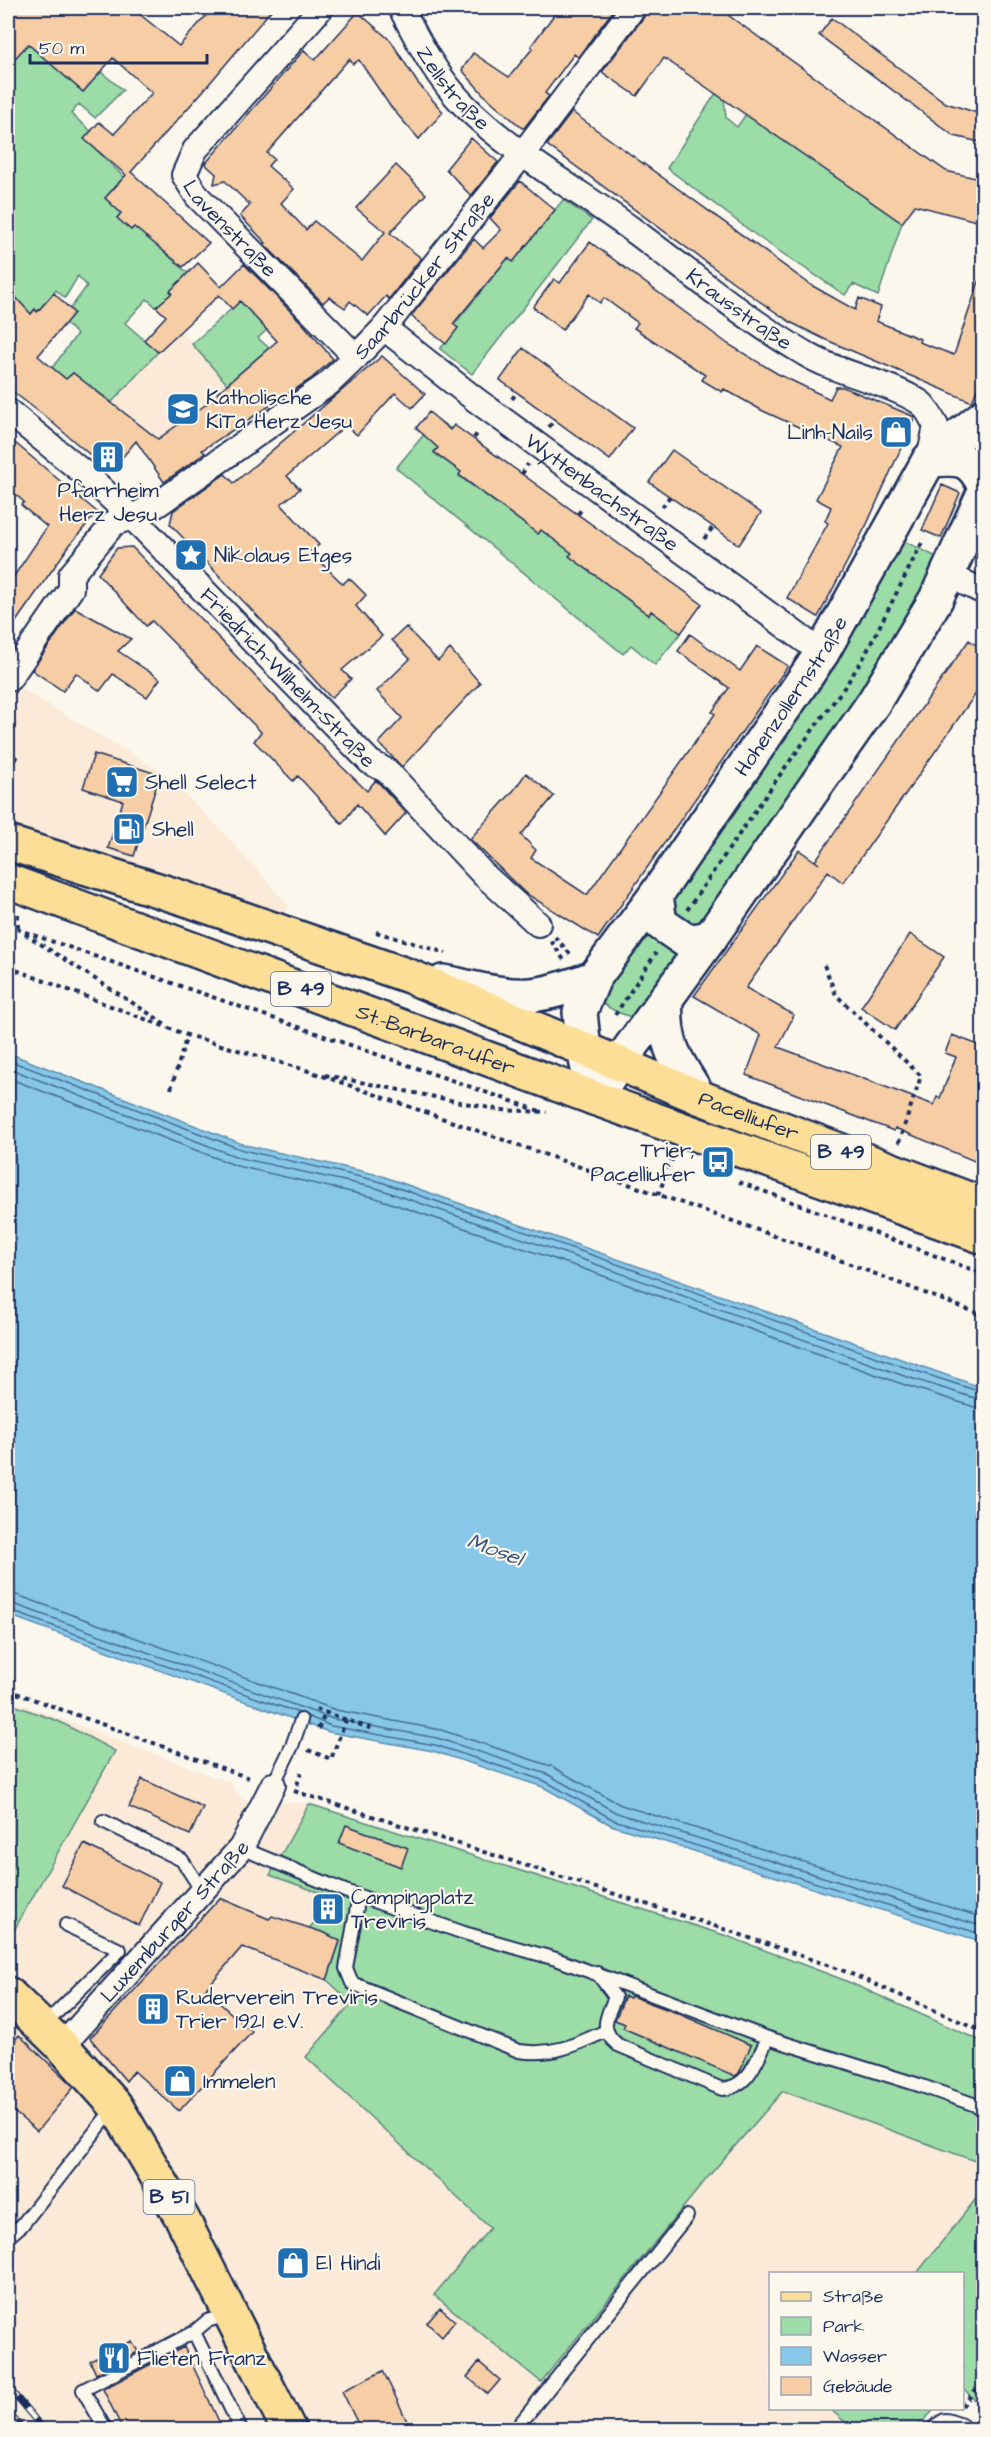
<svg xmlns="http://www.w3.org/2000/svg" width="991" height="2437" font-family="'Architects Daughter',sans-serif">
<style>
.built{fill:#faead7}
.green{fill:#9cdca6;stroke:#5c8682;stroke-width:1.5}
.water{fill:#87c8e8;stroke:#5c8bb1;stroke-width:1.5}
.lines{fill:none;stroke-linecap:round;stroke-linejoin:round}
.shore{stroke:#466c95;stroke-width:1.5}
.building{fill:#f6cda5;stroke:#1b2f5e;stroke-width:1.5}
.lane-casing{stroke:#1b2f5e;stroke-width:16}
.street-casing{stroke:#1b2f5e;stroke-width:28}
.secondary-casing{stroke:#1b2f5e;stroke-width:38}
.primary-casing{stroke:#1b2f5e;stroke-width:38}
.path{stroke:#1b2f5e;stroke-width:4;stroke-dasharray:4.5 4.5;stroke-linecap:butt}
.lane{stroke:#fbf7ec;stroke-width:12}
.street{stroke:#fbf7ec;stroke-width:24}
.secondary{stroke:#fbf7ec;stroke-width:33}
.primary{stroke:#fcde96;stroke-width:33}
.rail-casing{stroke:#1b2f5e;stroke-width:7}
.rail{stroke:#fbf7ec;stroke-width:4.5;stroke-dasharray:14;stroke-linecap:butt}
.labels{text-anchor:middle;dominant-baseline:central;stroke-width:4.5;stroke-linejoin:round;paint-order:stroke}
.shield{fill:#fbf7ec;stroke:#5e6b89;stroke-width:1.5}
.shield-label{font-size:20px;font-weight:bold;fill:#1b2f5e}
.street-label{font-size:21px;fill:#1b2f5e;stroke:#fbf7ec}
.poi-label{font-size:21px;fill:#1b2f5e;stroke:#fbf7ec;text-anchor:start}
.water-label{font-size:22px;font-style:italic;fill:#365580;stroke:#fbf7ec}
</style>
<rect width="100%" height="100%" fill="#fbf7ec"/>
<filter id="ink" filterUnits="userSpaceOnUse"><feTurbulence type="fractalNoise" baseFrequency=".0167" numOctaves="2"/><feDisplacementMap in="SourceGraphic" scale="12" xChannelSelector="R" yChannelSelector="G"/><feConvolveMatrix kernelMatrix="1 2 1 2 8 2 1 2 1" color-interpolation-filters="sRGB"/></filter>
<g filter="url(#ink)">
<!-- built -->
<path class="built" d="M180 330 218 373 250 417 161 478 137 440 140 425 112 402Z
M18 687 162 772 221 830 289 906 283 917 8 824V691Z
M8 1699 231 1783 242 1800 309 1804 271 1875 327 1895 317 1920 340 1941 352 2003 307 2058 490 2228 540 2382 708 2177 783 2091 983 2164V2190L917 2273 770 2274V2408L830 2409 853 2429 8 2430Z"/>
<!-- green -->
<path class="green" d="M28 44 83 92 101 72 123 90 95 118 79 104 71 114 91 131 85 139 124 177 105 198 121 213 117 218 131 230 135 225 191 276 170 291 172 293 156 307 147 299 125 323 158 352 112 402 94 389 87 396 81 379 73 373 66 379 52 368 77 334 65 323 74 313 70 309 87 286 78 276 65 298 56 290 37 312 34 310 13 335 8 330V315L19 301 8 288V55L13 60Z
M716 93 724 98 726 118 737 127 746 114 902 223 878 296 853 284 845 295 761 239 667 168Z
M563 200 592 220 472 374 440 349 458 328 454 325 508 258 513 261Z
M240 301 267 330 258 338 269 348 227 384 192 344Z
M437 419 451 429 434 453 461 472 459 476 538 534 541 530 572 553 570 557 648 614 651 611 681 633 655 665 631 645 623 654 396 468Z
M900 539 943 560 872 686 710 920 695 926 676 920 672 890Z
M650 918 685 954 637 1019 617 1012 597 1001Z
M8 1703 58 1721 115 1751 8 1941Z
M309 1804 727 1936 844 1980 983 2042V2164L783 2091 708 2177 541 2382 434 2295 490 2228 306 2057 352 2003 327 1980 340 1941 309 1928 317 1920 326 1895 270 1875Z
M983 2190V2422L977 2403 963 2388 962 2274 917 2273Z
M830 2409H935L914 2430 853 2429Z"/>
<!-- water -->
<path class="water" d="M8 1053 245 1145 379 1175 983 1388V1942L611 1825 543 1787 433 1751 329 1732 8 1615Z"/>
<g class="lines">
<!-- shore -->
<path class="shore" d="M8 1060 243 1150 378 1181 589 1254 907 1368 984 1393
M8 1068 240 1158 376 1188 587 1261 904 1376 984 1401
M8 1078 237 1166 373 1197 584 1269 902 1384 984 1410
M8 1593 17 1595 336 1710 441 1730 551 1766 621 1805 984 1918
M8 1602 333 1719 437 1738 547 1774 617 1813 984 1927
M8 1610 299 1713
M307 1716 331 1726 435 1745 545 1781 614 1820 984 1935"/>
</g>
<!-- building -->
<path class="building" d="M8 8H132L179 46 213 8H273L204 90 131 172 209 243 183 267 134 227 131 230 117 218 121 213 105 198 126 175 84 139 99 122 114 134 152 93 113 58 83 92 28 44 8 66Z
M559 8H615L578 57 574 54 545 93 549 96 524 128H522L483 94 462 70 473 53 509 77 533 48 531 46Z
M647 8H718L946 171 984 180V223L915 205 902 223 664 58 637 96 602 72 644 17Z
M358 12 391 41 417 82 443 112 419 139 390 106 359 60 353 64 349 59 267 153 274 159 268 166 294 189 281 203 306 230 314 221 362 261 385 232 356 208 396 165 426 194 390 233 421 258 389 299 386 296 368 316 350 301 345 308 329 297 323 303 264 244 266 243 240 216 250 205 225 181 214 184 216 174 205 164 304 50 315 60Z
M832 18 946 103 984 115V143L954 136 819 35Z
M572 112 811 285 855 310 859 298 881 307 876 321 920 339 919 342 954 355 980 278 984 279V371L972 402 824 339 792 323 759 301 547 145Z
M471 138 498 162 471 196 446 169Z
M520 181 555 210 513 262 508 258 453 324 458 328 446 344 411 316 474 239 483 248 501 230 490 218Z
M590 242 728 344 778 374 830 399 836 387H843L915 417 867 524 818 617 787 598 828 523 825 521 831 507 816 499 843 447 763 411 724 389 722 392 702 380 705 375 634 328 638 323 604 298 600 303 589 294 562 330 533 307 554 279 560 283Z
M198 263 221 287 244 264 304 325 333 359 311 379 202 450 205 453 164 482 136 441 110 472 47 418 8 388V289L31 314 35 309 37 312 54 293 74 313 38 356 66 379 73 373 158 439 219 395 217 393 277 341 240 301 232 309 219 295 158 352 144 340 166 316 156 307 172 293 170 291Z
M523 348 633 428 610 460 500 380Z
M382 356 425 394 412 408 395 393 357 435 346 425 287 476 300 489 281 504 319 545 310 552 343 584 349 578 366 595 356 606 382 636 342 670 351 679 331 698 299 663 301 662 170 524 173 511 225 474 234 483Z
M429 412 450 430 454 425 702 604 681 633 651 611 649 615 569 556 572 553 541 530 538 534 459 475 461 472 434 452 438 448 416 428Z
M8 437 97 512 69 546 8 633V585L47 527 21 505 24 502 8 488Z
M672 450 761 513 739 545 649 482Z
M942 485 960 493 941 538 922 530Z
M132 547 338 763 367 791 375 781 378 782 406 813 385 836 357 804 342 824 298 776 293 781 254 741 261 732 152 621 146 626 98 574 117 548Z
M75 608 131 639 118 651 160 679 147 697 113 674 100 691 76 673 63 691 32 670Z
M406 627 438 661 450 649 480 683 402 767 379 743 402 718 377 691 410 659 392 640Z
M690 634 740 671 757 646 788 666 598 938 525 893 470 839 514 790 526 773 554 796 521 835 536 850 531 858 587 895 715 714 712 712 729 688 678 651Z
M969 640 984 651V682L843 883 828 871 746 988 794 1015 778 1047 934 1105 937 1097 940 1098 956 1057 945 1053 952 1035 984 1047V1165L895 1128 894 1131 746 1075 761 1035 694 996 799 850 819 864 815 861Z
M94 754 160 775 134 856 108 848 123 801 83 788Z
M910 934 944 957 895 1030 861 1007Z
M142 1779 203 1807 190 1835 129 1807Z
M346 1825 408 1848 401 1867 339 1843Z
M84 1844 160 1882 139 1926 62 1886Z
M220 1898 269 1919 272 1916 325 1933 340 1941 327 1980 242 1947 205 1990 252 2032 179 2111 134 2071 126 2081 90 2038Z
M625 1996 630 1998 631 1996 677 2013 751 2045 739 2073 735 2076 623 2028 625 2024 615 2020Z
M19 2035 74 2087 37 2131 8 2107V2049Z
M440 2308 455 2321 442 2337 427 2323Z
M132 2341 138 2352 96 2374 90 2361Z
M184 2347 223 2430H123L103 2389Z
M479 2362 500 2380 488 2394 467 2377Z
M383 2371 400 2406 411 2430H361L342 2391Z"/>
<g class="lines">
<!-- lane casing -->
<g class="lane-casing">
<path id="lane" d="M273 1785 292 1746 301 1720
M103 1821 182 1860 202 1891
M241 1848 345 1891 464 1933 556 1959 768 2038 919 2085 984 2108
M359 1896 346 1968 352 1983 519 2051C553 2056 575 2045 606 2031
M597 1973 615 1997C607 2017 598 2029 618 2045L722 2089C750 2087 756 2060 768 2038
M44 2025 120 1950 66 1925
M8 2237 22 2225 113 2109
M194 2332 241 2430
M106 2430 83 2390 194 2332 207 2321 230 2314
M515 2430 687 2216"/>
</g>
<!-- street casing -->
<g class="street-casing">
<g id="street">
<path id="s1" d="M321 8 195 150 184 175 197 196 356 357"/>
<path id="s2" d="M401 8C419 43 437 78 465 106 511 152 577 190 630 228 688 270 742 317 804 353 838 374 887 381 921 403 927 408 932 419 936 426L929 460"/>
<path id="s3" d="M384 328 476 400 822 653"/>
<path id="s4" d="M8 411 91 479 143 528 370 762 387 771 483 874 538 924"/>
<path d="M946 574 984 592"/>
<path id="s5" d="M9 679 71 589V575L114 523 132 517 158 504 328 384 356 357 384 328 514 165 633 8"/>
<path id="s6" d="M62 2046 241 1848 273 1785"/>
<path d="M940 2430 946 2426 958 2430"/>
</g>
</g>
<!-- secondary casing -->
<g class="secondary-casing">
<g id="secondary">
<path d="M929 460C958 458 970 456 984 485"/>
<path d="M656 895 660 923 688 942 710 938"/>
<path d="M443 982C470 987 502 997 531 995 553 993 573 985 594 978"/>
<path d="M666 998C663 1045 675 1059 699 1097"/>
<path d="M602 1087 710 938 874 702 936 599 984 493"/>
<path id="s7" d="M594 1098 584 1050 580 1012 594 978 656 895 822 653 929 460 984 416"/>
</g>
</g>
<!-- primary casing -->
<g class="primary-casing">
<g id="primary">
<path id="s8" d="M8 843 183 898 409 976 699 1097 984 1205"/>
<path id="s9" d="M8 881 594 1098 984 1237"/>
<path d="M8 1994 62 2046 115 2105 182 2218 289 2430"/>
</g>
</g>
<!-- path -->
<path class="path" d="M512 399 517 392
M549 427 555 419
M474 438 479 431
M522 474 528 464
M662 507 670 496
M578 514 583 507
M704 539 713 527
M8 750 19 761
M687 910 784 769 846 685 864 657 924 539
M18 914V930
M8 926 540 1111
M376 932 446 953
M25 934 167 1025
M555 937 572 956
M551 941 564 960
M824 965 836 995 921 1076 898 1145
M8 967 187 1035 309 1071 806 1247 984 1316
M615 1015 656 953
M325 1075 500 1110 547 1112
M171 1089 187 1035
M739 1182 984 1274
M658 1195 673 1157
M8 1690 252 1779
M316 1709 372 1729
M318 1729 326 1712
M308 1750 331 1759 346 1720
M297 1785 302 1770
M294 1791 730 1931 847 1972 984 2032
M962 2406 984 2380"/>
<!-- lane -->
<use href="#lane" class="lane"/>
<!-- street -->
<use href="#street" class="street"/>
<!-- secondary -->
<use href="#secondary" class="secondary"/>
<!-- primary -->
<use href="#primary" class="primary"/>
<!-- rail casing -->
<g class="rail-casing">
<path id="rail" d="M8 2387 44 2430
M8 2412 23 2430"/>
</g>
<!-- rail -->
<use href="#rail" class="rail"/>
</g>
</g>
<!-- icons -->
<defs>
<g id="school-square" transform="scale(1.725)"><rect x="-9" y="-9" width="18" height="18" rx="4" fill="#1f6fb2" stroke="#fbf7ec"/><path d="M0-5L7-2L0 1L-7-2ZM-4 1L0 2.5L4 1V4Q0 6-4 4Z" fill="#fff"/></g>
<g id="shop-square" transform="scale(1.725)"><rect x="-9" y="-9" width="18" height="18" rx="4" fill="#1f6fb2" stroke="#fbf7ec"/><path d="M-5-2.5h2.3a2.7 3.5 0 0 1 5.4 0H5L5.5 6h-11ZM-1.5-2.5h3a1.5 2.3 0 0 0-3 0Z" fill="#fff"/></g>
<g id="building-square" transform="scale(1.725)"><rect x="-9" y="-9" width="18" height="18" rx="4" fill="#1f6fb2" stroke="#fbf7ec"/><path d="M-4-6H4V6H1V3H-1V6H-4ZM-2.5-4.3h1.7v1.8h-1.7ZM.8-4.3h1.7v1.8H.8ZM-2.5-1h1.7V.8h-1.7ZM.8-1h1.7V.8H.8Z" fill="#fff"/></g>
<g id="sight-square" transform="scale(1.725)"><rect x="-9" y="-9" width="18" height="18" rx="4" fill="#1f6fb2" stroke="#fbf7ec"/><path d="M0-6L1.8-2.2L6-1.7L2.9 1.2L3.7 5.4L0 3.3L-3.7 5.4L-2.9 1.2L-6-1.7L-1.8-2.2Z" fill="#fff"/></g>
<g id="supermarket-square" transform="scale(1.725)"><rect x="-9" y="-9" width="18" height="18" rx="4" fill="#1f6fb2" stroke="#fbf7ec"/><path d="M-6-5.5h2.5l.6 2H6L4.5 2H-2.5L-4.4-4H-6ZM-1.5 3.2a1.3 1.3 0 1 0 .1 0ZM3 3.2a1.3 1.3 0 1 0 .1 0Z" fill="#fff"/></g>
<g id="fuel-square" transform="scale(1.725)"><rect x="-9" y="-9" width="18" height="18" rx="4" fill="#1f6fb2" stroke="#fbf7ec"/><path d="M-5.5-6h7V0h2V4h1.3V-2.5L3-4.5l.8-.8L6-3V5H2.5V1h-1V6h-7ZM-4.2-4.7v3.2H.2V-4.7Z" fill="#fff"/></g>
<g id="bus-square" transform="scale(1.725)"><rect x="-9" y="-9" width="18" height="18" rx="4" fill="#1f6fb2" stroke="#fbf7ec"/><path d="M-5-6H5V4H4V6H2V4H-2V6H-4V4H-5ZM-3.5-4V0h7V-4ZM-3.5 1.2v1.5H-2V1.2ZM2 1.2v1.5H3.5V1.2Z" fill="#fff"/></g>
<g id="restaurant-square" transform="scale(1.725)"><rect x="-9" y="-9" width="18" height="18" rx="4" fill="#1f6fb2" stroke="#fbf7ec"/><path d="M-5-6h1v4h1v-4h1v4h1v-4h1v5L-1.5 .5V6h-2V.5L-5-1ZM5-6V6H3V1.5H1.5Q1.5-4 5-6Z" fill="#fff"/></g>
</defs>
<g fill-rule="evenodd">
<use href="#school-square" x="183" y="409"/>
<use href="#shop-square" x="896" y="432"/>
<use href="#building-square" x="108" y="457"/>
<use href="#sight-square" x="191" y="555"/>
<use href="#supermarket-square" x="122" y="782"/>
<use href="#fuel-square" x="129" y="829"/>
<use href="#bus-square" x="718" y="1162"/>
<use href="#building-square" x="328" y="1909"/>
<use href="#building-square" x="153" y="2009"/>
<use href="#shop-square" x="180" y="2081"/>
<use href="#shop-square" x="293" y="2263"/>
<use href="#restaurant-square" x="114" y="2358"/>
</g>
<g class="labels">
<!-- shield labels -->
<g class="shield">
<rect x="271" y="972" width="60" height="34" rx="4.5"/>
<rect x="811" y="1135" width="60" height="34" rx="4.5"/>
<rect x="143.5" y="2180" width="51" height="34" rx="4.5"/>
</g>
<g class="shield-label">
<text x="301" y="989">B 49</text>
<text x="841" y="1152">B 49</text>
<text x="169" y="2197">B 51</text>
</g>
<!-- street labels -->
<g class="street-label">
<text stroke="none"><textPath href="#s2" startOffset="96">Zellstraße</textPath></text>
<text stroke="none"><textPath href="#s1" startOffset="288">Lavenstraße</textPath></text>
<text stroke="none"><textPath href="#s5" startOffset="592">Saarbrücker Straße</textPath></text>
<text stroke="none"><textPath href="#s2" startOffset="459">Krausstraße</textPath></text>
<text stroke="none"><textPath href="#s3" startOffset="273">Wyttenbachstraße</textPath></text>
<text stroke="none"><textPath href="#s4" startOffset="387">Friedrich-Wilhelm-Straße</textPath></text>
<text stroke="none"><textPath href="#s7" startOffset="468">Hohenzollernstraße</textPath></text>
<text stroke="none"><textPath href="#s9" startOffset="456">St.-Barbara-Ufer</textPath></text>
<text stroke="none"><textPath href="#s8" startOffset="790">Pacelliufer</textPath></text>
<text stroke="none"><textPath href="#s6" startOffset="168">Luxemburger Straße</textPath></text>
</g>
<!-- poi labels -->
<g class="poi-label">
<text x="206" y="397">Katholische<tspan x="206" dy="24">KiTa Herz Jesu</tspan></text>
<text x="873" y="432" text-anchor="end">Linh-Nails</text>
<text x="108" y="490" text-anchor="middle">Pfarrheim<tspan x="108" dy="24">Herz Jesu</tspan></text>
<text x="214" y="555">Nikolaus Etges</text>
<text x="145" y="782">Shell Select</text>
<text x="152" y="829">Shell</text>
<text x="695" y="1150" text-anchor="end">Trier,<tspan x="695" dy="24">Pacelliufer</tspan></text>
<text x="351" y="1897">Campingplatz<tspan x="351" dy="24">Treviris</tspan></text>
<text x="176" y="1997">Ruderverein Treviris<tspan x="176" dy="24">Trier 1921 e.V.</tspan></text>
<text x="203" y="2081">Immelen</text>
<text x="316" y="2263">El Hindi</text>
<text x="137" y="2358">Flieten Franz</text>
</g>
<!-- water labels -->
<g class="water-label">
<text transform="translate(495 1550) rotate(20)">Mosel</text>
</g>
</g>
<!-- margin -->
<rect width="991" height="2437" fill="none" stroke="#fbf7ec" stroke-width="30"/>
<rect x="15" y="15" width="961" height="2407" fill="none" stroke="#1b2f5e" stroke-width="2" filter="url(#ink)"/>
<!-- legend -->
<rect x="769" y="2272" width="195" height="138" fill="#fbf7ec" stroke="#a1a7b3" stroke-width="1.5"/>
<rect x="781" y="2292" width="30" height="9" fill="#fcde96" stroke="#a1a7b3" stroke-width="1.5"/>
<text x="823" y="2302" font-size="18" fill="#1b2f5e">Straße</text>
<rect x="781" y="2317" width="30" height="18" fill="#9cdca6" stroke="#a1a7b3" stroke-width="1.5"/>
<text x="823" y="2332" font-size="18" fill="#1b2f5e">Park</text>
<rect x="781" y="2347" width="30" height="18" fill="#87c8e8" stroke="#a1a7b3" stroke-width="1.5"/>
<text x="823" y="2362" font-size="18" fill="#1b2f5e">Wasser</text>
<rect x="781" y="2377" width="30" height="18" fill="#f6cda5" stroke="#a1a7b3" stroke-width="1.5"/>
<text x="823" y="2392" font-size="18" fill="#1b2f5e">Gebäude</text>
<!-- scale -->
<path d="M30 54v9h177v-9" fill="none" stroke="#1b2f5e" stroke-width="3"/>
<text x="39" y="54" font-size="18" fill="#1b2f5e" stroke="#fbf7ec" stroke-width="4.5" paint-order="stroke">50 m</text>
</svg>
